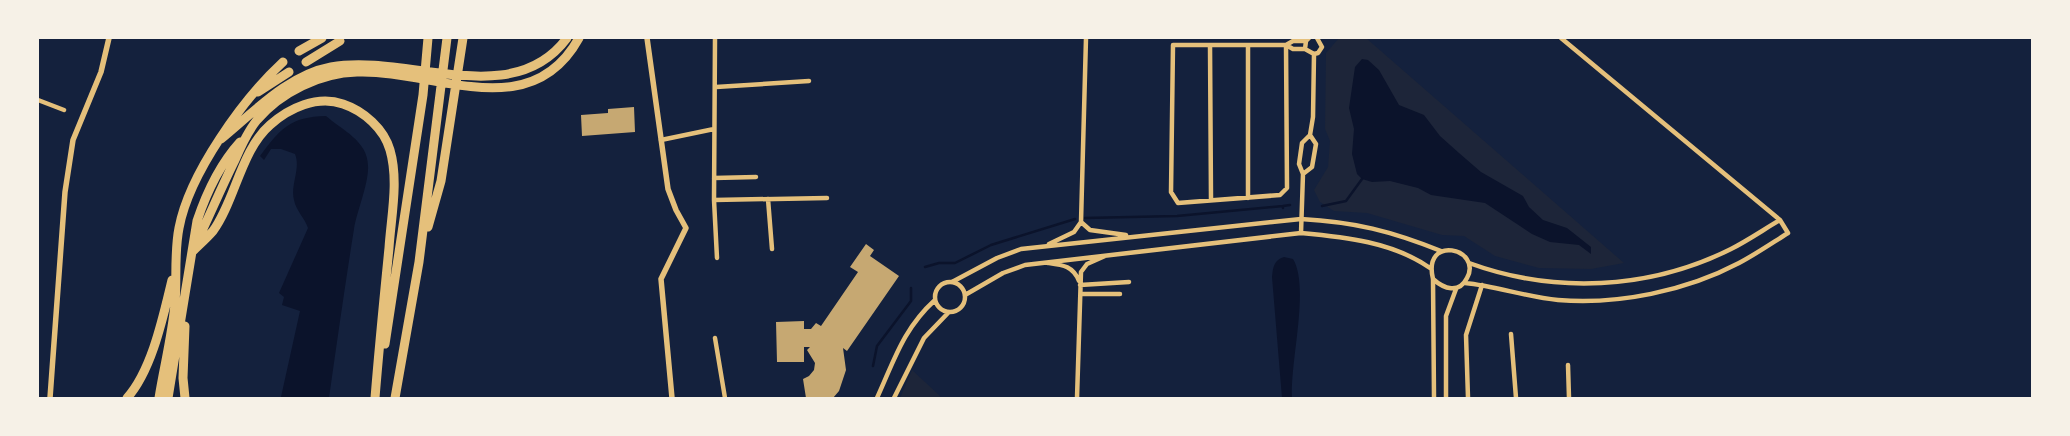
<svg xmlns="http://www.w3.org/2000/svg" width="2070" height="436" font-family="'Playfair Display',serif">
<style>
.green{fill:#1d2539}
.water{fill:#0b132b}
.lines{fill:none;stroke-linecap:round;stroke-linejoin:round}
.stream{stroke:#0b132b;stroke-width:2.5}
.building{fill:#c6a872}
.minor{stroke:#e5c07b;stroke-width:4.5}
.tertiary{stroke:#e5c07b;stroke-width:5.5}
.motorway{stroke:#e5c07b;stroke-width:9}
</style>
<rect width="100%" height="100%" fill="#14213d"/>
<!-- green -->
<path class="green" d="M1339 38H1366L1624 263 1591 269 1539 268 1495 256 1464 236 1442 235 1367 213 1334 211 1320 202 1314 190 1328 167 1330 141 1325 129 1326 53Z
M912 370 939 395 941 398H900Z"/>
<!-- water -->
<path class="water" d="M1362 59 1368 60 1379 70 1399 105 1424 115 1440 136 1459 153 1481 172 1523 196 1529 207 1543 220 1567 228 1591 247V254L1579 245 1550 242 1532 234 1485 203 1431 195 1418 188 1390 181 1372 182 1362 179 1357 174 1352 154 1354 129 1349 108 1355 67Z
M326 116C342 130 368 141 368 166 369 183 357 211 354 229 345 285 337 342 329 398H284L281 397 300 311 282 305 284 297 279 293 308 228C305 218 296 211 294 200 290 185 301 169 295 154L281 149H271L264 160 260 156C281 128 290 117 326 116Z
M1284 257 1293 259C1310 287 1290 361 1292 398H1282L1272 277C1273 267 1274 260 1284 257Z"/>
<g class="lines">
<!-- stream -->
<path class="stream" d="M1322 206 1346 201 1362 179
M1283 208V206L1290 205
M1085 218 1177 216 1283 206
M925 267 939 263H955L991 245 1075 219
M873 366 877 346 911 301V288"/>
</g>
<!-- building -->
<path class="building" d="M634 107 635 132 582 136 581 115 608 113V109Z
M866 244 874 250 870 256 899 276 847 351 843 348 846 370 839 391 833 398H806L803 379 809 376 814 370 815 363 807 350 810 347H804V362H777L776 322 804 321V329H811L816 323 821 326 858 272 850 267Z"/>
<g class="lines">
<!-- minor -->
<path class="minor" d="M715 38 714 200 717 258
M1309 38 1306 41 1305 49 1314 54 1318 53 1322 47 1317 38
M1210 45 1211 200
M1248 45V198
M1286 45 1287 188 1280 195 1178 203 1171 192 1173 45H1286L1293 41H1306
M1286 45 1293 49H1305
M716 87 809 81
M38 100 64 110
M661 140 714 129
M1303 174 1312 167 1316 144 1310 135
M714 178 756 177
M768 199 772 249
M714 200 827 198
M1081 222 1090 230 1126 235
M1301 233 1303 174 1299 164 1302 143 1310 135 1313 117 1314 54
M1049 244 1074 232 1081 222 1086 38
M1048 263C1063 265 1073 266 1079 281
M1469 263C1554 294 1649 290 1731 249 1747 241 1763 230 1780 220
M1433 279C1444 289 1459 294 1467 278 1483 248 1422 234 1433 279L1434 398
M935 297a15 15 0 1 1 30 0a15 15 0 1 1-30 0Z
M952 282 997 258 1021 249 1301 219C1355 222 1391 231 1441 251
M1465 283C1496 286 1526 297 1558 300 1618 305 1686 291 1739 263 1756 254 1772 243 1788 233L1780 220 1561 38
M1080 285 1129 282
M1081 294H1120
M965 295 1003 273 1025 265 1301 233C1345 237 1393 242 1430 268
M1511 334 1516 398
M715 338 725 398
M1568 365 1569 398
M877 398C894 361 903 329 935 300
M894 398 924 338 948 313
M1077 398 1081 272 1087 264 1105 256
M1446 398V316L1456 289
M1468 398 1466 335 1482 285"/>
<!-- tertiary -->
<path class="tertiary" d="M647 38 668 189 676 210 686 228 661 279 672 398
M50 398 65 192 73 140 101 72 109 38"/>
<!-- motorway -->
<path class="motorway" d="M299 51 322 38
M306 62 340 41
M258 92 289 72
M221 139C254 112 288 75 331 67 408 53 512 112 567 38
M428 227 441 181 463 38
M195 246C209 217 221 188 235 160 241 146 248 131 257 120 281 92 320 73 357 72 433 69 530 127 579 38
M192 252C199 245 207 238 213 231 235 201 241 150 270 125 289 108 317 95 343 104 364 111 384 129 390 150 399 181 391 217 389 248 384 298 379 348 375 398
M185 326 183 378 185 398
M385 344 423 95 428 38
M127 398C152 370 163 317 172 280
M159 398C164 367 172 336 175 304 177 279 174 253 179 228 189 174 243 99 283 62
M168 398 197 221C206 194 221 163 240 142
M395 398 419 262 447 38"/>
</g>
<!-- border -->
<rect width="2070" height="436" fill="none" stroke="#f6f1e7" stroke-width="78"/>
</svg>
